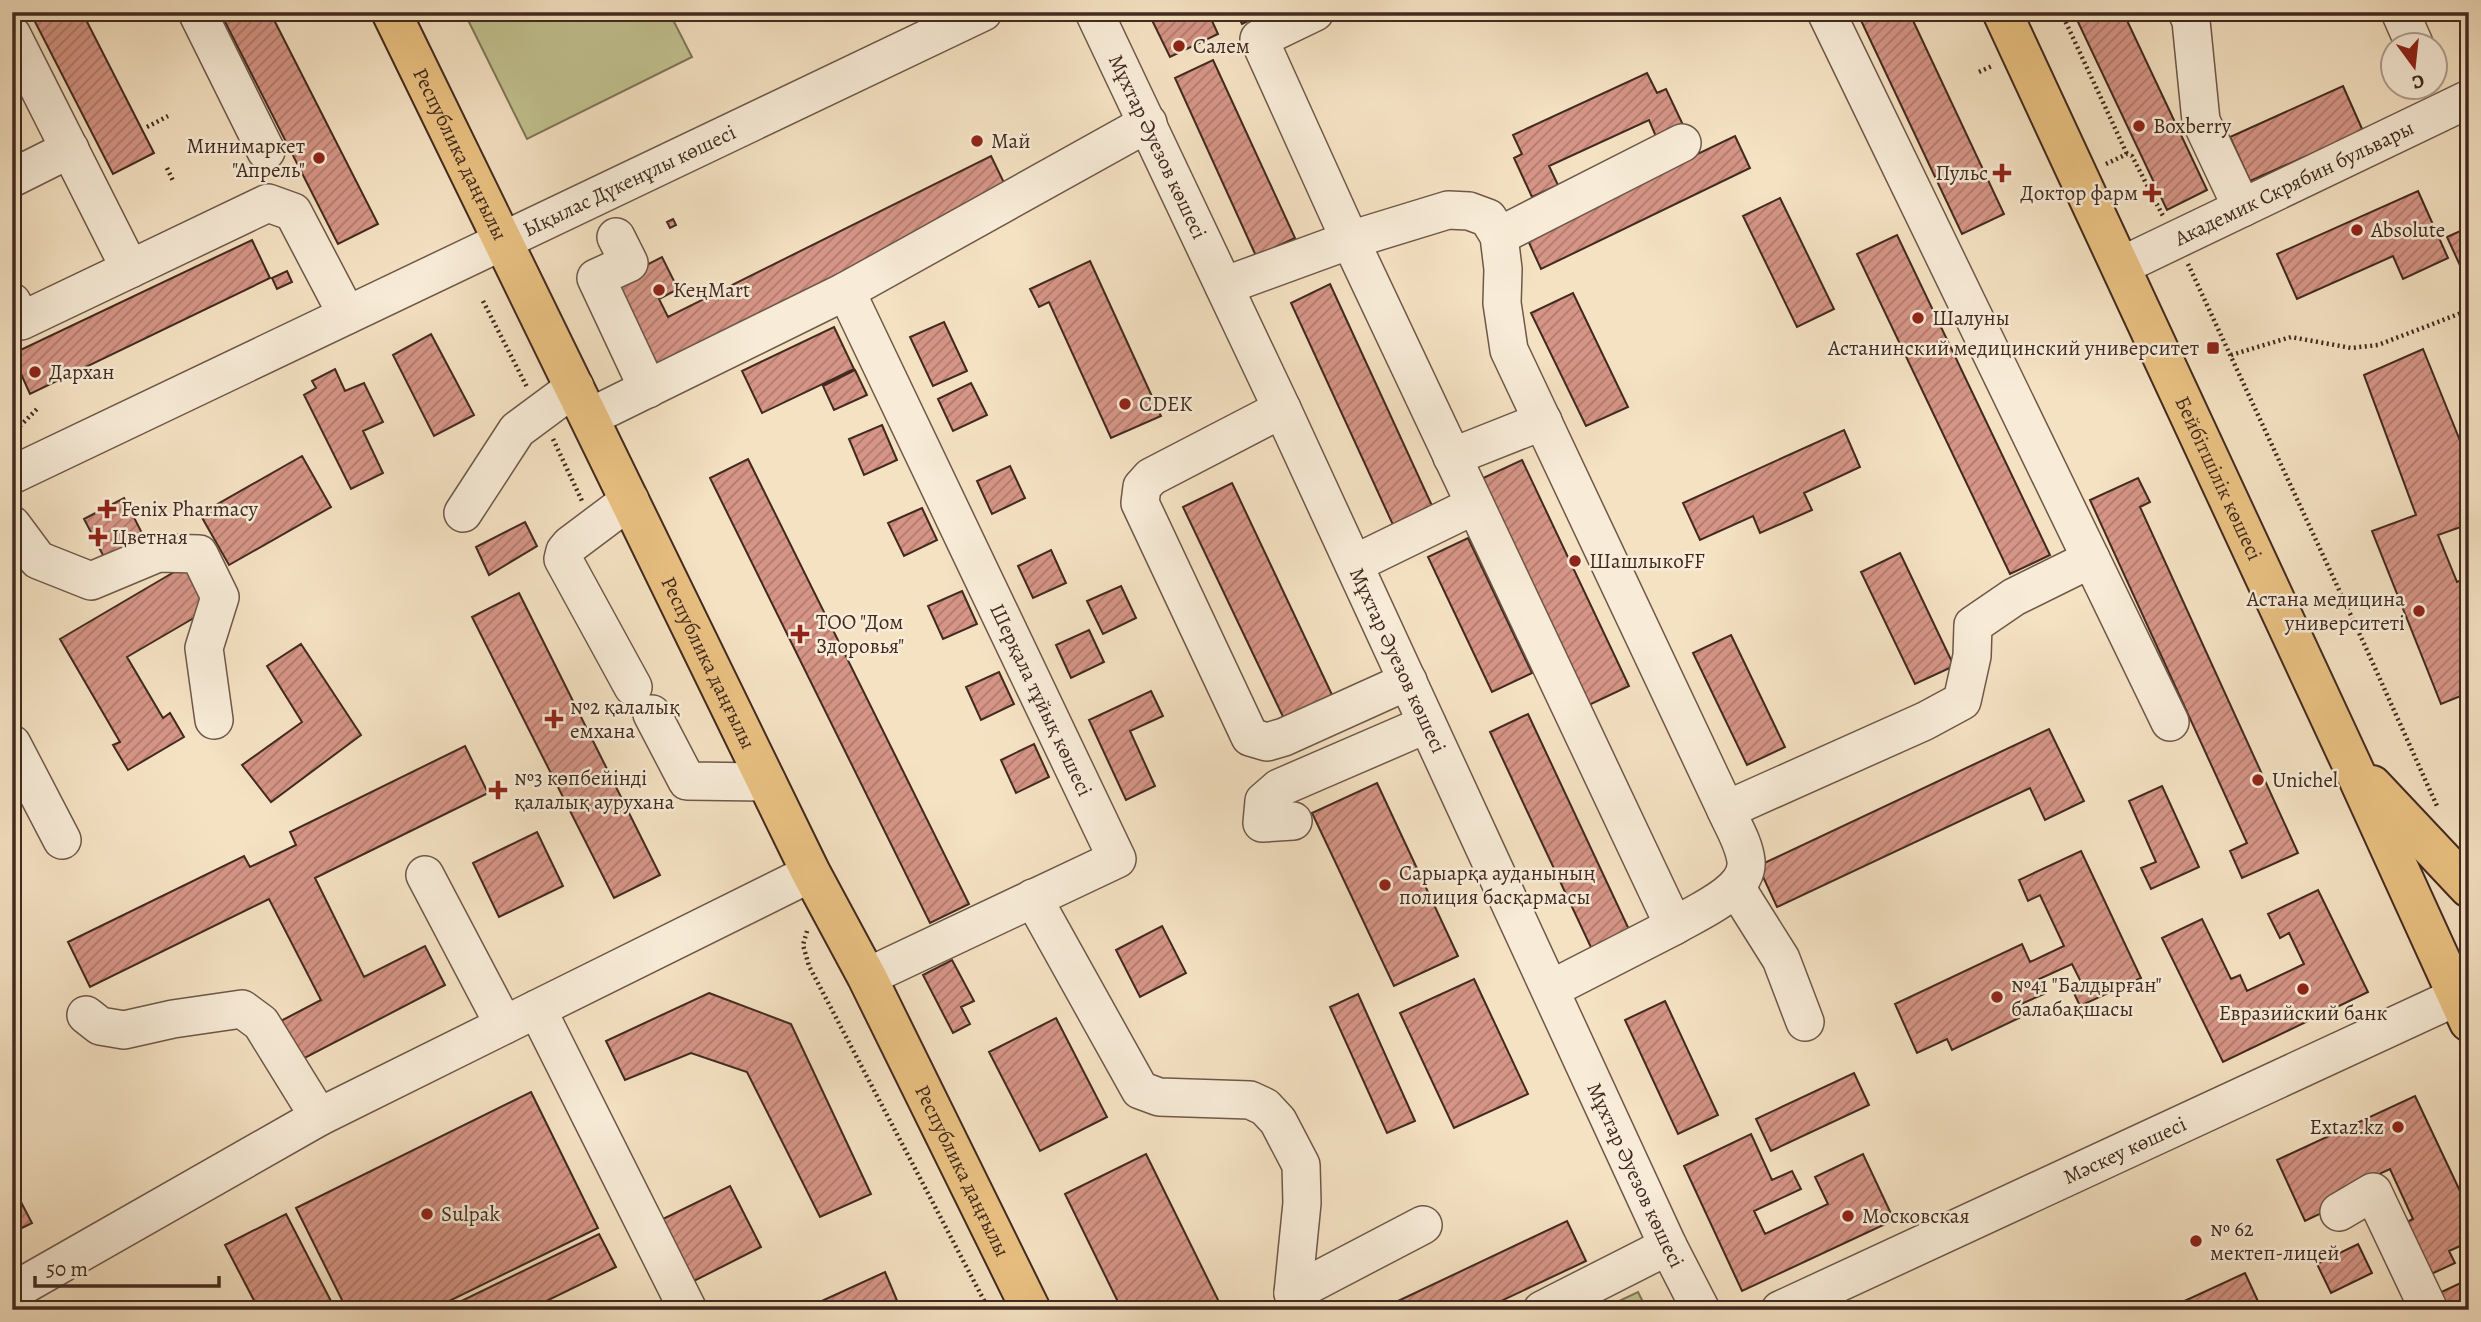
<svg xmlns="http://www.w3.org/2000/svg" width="2481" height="1322" viewBox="0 0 2481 1322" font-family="Alegreya,serif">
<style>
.grass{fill:#c1c290;stroke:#817658;stroke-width:2}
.forest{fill:url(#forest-crowns);stroke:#817658;stroke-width:2}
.building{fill:url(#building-hatch);stroke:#412a1f;stroke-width:2}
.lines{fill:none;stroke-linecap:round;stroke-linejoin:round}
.minor-casing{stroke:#6e5848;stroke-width:40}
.major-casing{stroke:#412a1f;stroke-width:42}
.path{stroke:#412a1f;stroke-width:4.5;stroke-dasharray:2 3.5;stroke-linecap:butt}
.minor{stroke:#f8ecd8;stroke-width:37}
.major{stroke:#eac182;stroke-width:38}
.poi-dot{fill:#8f2418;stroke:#f8ecd8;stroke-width:2.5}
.labels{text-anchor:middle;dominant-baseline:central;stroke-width:5;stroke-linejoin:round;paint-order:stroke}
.poi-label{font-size:21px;fill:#412a1f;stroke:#f8ecd8;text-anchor:start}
.street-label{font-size:21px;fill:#412a1f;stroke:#f8ecd8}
</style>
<defs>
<pattern id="forest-crowns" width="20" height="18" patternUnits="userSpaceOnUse" patternTransform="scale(1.75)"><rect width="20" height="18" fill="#c1c290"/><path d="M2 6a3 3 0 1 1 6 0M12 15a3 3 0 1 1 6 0" fill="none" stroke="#9e9e75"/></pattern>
<pattern id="building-hatch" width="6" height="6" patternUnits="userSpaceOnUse" patternTransform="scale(1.75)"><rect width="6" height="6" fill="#d69586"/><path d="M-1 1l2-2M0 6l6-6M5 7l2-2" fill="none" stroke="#af7a6d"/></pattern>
</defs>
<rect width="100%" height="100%" fill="#f5e2c3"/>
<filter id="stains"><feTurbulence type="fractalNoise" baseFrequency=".00286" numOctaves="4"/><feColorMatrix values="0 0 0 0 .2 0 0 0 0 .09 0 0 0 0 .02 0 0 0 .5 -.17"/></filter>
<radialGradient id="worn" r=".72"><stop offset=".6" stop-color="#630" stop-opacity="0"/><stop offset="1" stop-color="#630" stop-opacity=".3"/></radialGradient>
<path class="grass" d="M 464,12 L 669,12 L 692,57 L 527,139 Z"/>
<path class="forest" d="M 1638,1292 L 1647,1310 L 1600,1310 Z"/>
<path class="building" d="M 30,12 L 82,12 L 154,153 L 113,174 Z
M 220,12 L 270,12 L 378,224 L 338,244 Z
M 1148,12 L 1208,12 L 1218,34 L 1170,57 Z
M 1236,12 L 1267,12 L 1242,24 Z
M 1857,12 L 1909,12 L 2004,214 L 1962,234 Z
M 2098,12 L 2123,12 L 2207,190 L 2167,210 L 2078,22 Z
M 1213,60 L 1295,238 L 1256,256 L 1175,78 Z
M 1647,73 L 1657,93 L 1666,89 L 1684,127 L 1657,139 L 1649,120 L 1549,166 L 1558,185 L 1532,197 L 1514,158 L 1522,154 L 1513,135 Z
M 2343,86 L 2363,131 L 2250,181 L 2230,137 Z
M 1735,136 L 1750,168 L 1541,269 L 1526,236 Z
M 991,156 L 1009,193 L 656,369 L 613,282 L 662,257 L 678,289 L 659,299 L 668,317 Z
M 2418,191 L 2448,258 L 2403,279 L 2393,256 L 2297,299 L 2277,254 Z
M 1780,198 L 1834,309 L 1797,327 L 1743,216 Z
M 673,219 L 676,225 L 670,228 L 667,222 Z
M 2469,227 L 2469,285 L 2447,237 Z
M 1897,235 L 2050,555 L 2010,574 L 1857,254 Z
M 252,240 L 270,278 L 30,394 L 12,354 Z
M 1090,261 L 1161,416 L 1111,438 L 1049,302 L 1039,307 L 1030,289 Z
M 287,271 L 292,282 L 277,289 L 272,278 Z
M 1330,284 L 1434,510 L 1394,527 L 1291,303 Z
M 1573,293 L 1628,407 L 1586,426 L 1531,313 Z
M 944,322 L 967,371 L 933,386 L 910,337 Z
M 834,327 L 854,369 L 762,413 L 742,371 Z
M 431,334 L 474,415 L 434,436 L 393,355 Z
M 2423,349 L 2469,463 L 2469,524 L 2438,535 L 2457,582 L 2469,577 L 2469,710 L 2463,695 L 2441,704 L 2372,531 L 2416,515 L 2364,375 Z
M 335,369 L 345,391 L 364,383 L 383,422 L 363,431 L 383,473 L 351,489 L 304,395 L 316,388 L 312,381 Z
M 855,370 L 867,395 L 834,410 L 823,386 Z
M 971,383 L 987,415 L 953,431 L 938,399 Z
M 882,425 L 897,460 L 864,475 L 849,439 Z
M 1844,430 L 1860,467 L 1804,493 L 1812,510 L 1760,533 L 1753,516 L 1700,540 L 1683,503 Z
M 302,456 L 331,507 L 229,565 L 200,514 Z
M 748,459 L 969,904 L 930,923 L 710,478 Z
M 1522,460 L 1629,686 L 1589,705 L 1481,479 Z
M 1010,466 L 1025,498 L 992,514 L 977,481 Z
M 2138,478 L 2150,502 L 2140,507 L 2298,853 L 2242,878 L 2230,851 L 2247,843 L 2090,500 Z
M 1232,483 L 1335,701 L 1286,723 L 1183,507 Z
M 124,498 L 145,539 L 105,559 L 84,519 Z
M 922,508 L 937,540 L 904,556 L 888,523 Z
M 525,522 L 537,546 L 489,575 L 476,547 Z
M 1468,538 L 1532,673 L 1492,692 L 1428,557 Z
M 1051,550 L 1066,583 L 1033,598 L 1018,566 Z
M 1900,553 L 1954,666 L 1915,684 L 1861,572 Z
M 186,565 L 211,608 L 127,657 L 163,718 L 170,713 L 184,737 L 128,770 L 113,745 L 120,742 L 60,639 Z
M 1121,586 L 1136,618 L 1103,634 L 1087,601 Z
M 962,591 L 977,624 L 943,639 L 928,606 Z
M 519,593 L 660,875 L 614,898 L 472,617 Z
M 1089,630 L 1104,662 L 1071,678 L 1056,645 Z
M 1731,635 L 1785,747 L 1747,765 L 1693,653 Z
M 301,644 L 361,735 L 271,802 L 242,765 L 302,722 L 267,666 Z
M 999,672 L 1014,704 L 981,720 L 966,687 Z
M 1151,691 L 1163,716 L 1130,731 L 1155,786 L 1126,800 L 1089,720 Z
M 1528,714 L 1633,938 L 1595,956 L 1490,732 Z
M 2049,729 L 2084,801 L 2045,820 L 2030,788 L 1777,907 L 1758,866 Z
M 1034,744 L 1049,777 L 1016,793 L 1001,760 Z
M 465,746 L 488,793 L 315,878 L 364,977 L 425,946 L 445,985 L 295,1063 L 275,1024 L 321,1000 L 269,899 L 90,987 L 68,942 L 244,856 L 250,867 L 296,845 L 290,832 Z
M 1377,783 L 1458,956 L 1394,986 L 1312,813 Z
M 2162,786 L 2199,867 L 2151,889 L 2141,868 L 2156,862 L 2129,801 Z
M 537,832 L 563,886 L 499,917 L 473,863 Z
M 2081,851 L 2141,978 L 2080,1006 L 2071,987 L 2081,982 L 2072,964 L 2037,980 L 2044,994 L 2014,1007 L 2019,1018 L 1952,1050 L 1947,1039 L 1917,1053 L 1895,1004 L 2022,944 L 2030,962 L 2064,946 L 2040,895 L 2028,901 L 2019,880 Z
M 2318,890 L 2368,992 L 2223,1062 L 2162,938 L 2202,919 L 2231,979 L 2240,975 L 2247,991 L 2304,964 L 2289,933 L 2280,938 L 2268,914 Z
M 1162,926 L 1186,973 L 1140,997 L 1116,950 Z
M 952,960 L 974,1001 L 961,1007 L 970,1024 L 953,1033 L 923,975 Z
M 1474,979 L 1528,1094 L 1454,1128 L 1400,1013 Z
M 709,993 L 791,1024 L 871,1194 L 820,1217 L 747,1072 L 691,1053 L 625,1080 L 606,1041 Z
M 1358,994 L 1415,1121 L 1387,1133 L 1330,1007 Z
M 1665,1001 L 1718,1115 L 1678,1134 L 1625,1020 Z
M 1056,1018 L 1107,1117 L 1040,1151 L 989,1052 Z
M 1854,1073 L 1869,1105 L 1771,1151 L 1756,1119 Z
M 531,1092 L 598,1228 L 431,1310 L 347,1310 L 296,1208 Z
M 2415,1096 L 2469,1210 L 2469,1242 L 2449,1251 L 2455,1263 L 2427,1276 L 2403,1224 L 2413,1219 L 2390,1169 L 2348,1188 L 2353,1198 L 2305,1221 L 2277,1160 Z
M 1751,1134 L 1772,1180 L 1792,1171 L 1801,1189 L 1754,1211 L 1765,1234 L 1828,1204 L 1815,1177 L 1863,1154 L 1894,1220 L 1742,1291 L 1684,1166 Z
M 1146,1154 L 1223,1310 L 1122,1310 L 1065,1194 Z
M 12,1185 L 32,1223 L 12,1233 Z
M 730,1186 L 761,1247 L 694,1281 L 663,1219 Z
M 286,1214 L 332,1303 L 318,1310 L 259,1310 L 225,1245 Z
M 1567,1221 L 1586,1261 L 1482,1310 L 1379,1310 Z
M 599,1234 L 616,1267 L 528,1310 L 443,1310 Z
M 2358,1244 L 2372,1273 L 2331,1293 L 2317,1264 Z
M 885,1272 L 901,1310 L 802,1310 Z
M 2245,1273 L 2262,1310 L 2165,1310 Z
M 2469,1279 L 2469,1310 L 2442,1310 L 2435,1295 Z"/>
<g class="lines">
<defs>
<g id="minor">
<path d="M 197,12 L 266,151"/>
<path id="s1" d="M 1094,12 L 1282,409 L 1668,1246 L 1701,1310"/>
<path d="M 1315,12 L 1259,39 L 1350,240 L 1674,926 L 1551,989"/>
<path d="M 1826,12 L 2170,722"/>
<path d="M 2187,12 L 2191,21 L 2201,121 L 2242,208"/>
<path d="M 2400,12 L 2415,46"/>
<path d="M 12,35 L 130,269 L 268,203 L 293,212 L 347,315"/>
<path d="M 12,178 L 70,149"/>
<path d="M 1499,236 L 1682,143"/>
<path d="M 616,237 L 629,263 L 596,278 L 648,389"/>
<path id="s2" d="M 2121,266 L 2469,99"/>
<path d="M 1224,286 L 1350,240 L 1448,210 L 1469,211 L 1488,218 L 1499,236 L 1503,269 L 1502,303 L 1509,350 L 1726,810 C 1733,826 1744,843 1746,861 C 1749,892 1697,912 1674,926"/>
<path id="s3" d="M 846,291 L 1117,859 L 867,977"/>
<path d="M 12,302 L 21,321 L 130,269"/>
<path d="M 1282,409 L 1151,477 L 1142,487 L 1140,503 L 1250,737 L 1267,742 L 1284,737 L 1408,681"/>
<path d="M 590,417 L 846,291 L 1148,123"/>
<path d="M 1452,457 L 1543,421"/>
<path id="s4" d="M 12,475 L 983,12"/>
<path d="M 630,500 L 570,545 L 565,551 L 563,559 L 633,687"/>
<path d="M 463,513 L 517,430 L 575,387"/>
<path d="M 12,525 L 38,560 L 91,581 L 158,553 L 199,554 L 220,597 L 204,648 L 214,720"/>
<path d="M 1354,564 L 1475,505"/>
<path d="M 652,714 L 687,781 L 767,782"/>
<path d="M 12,744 L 62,840"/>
<path d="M 1726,810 L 1925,721 L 1962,701 L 1972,656 L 1973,625 L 2014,597 L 2091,559"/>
<path d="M 1293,821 L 1262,823 L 1264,801 L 1279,788 L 1427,724"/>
<path d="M 425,875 L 504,1025"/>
<path d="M 1737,889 L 1781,959 L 1805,1022"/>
<path d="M 1033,898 L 1140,1090 L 1159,1097 L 1250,1100 L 1265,1107 L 1278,1121 L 1301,1165 L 1302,1203 L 1293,1293 L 1300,1310"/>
<path d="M 537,1009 L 688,1310"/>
<path d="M 86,1015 L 100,1026 L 124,1030 L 173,1019 L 242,1009 L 261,1023 L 319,1117"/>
<path d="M 2339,1212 L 2373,1192 L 2429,1310"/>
<path d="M 12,1288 L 24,1285 L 319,1117 L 811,873"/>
<path d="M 1293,1293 L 1423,1225"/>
<path d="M 1542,1310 L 1668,1246"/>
<path id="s5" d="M 1780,1310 L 2469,991"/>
</g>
<g id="major">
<path id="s6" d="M 391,12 L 811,873 L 867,977 L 1031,1310"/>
<path id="s7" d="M 2002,12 L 2351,763 L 2469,1022"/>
<path d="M 2372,785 L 2469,888"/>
</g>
</defs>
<use href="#minor" class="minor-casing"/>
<use href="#major" class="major-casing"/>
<path class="path" d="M 2061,12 L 2127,154
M 1979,72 L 1994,65
M 147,127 L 168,116
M 2106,164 L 2127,154 L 2132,156 L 2163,216
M 167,168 L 174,183
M 2035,195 L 2050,190
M 2188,264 L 2366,648 L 2437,806
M 483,301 L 527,387
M 2231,355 L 2291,337 L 2351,348 L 2378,345 L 2469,310
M 12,434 L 39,407
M 553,439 L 582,501
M 807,931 L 803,945 L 809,966 L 989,1310"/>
<use href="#minor" class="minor"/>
<use href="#major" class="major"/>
</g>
<g class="poi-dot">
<circle cx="1179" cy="46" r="7"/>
<circle cx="2139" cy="126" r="7"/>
<circle cx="977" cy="141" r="7"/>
<circle cx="319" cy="158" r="7"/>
<path d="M1998.5 162.5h7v7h7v7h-7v7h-7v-7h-7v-7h7z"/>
<path d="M2148.5 182.5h7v7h7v7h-7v7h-7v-7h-7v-7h7z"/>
<circle cx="2357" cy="230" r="7"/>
<circle cx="659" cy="290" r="7"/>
<circle cx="1918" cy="318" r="7"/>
<rect x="2206" y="341" width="14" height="14" rx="3.5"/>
<circle cx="35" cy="372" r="7"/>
<circle cx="1125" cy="404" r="7"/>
<path d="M103.5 498.5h7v7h7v7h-7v7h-7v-7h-7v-7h7z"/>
<path d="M94.5 526.5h7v7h7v7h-7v7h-7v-7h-7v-7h7z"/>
<circle cx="1575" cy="561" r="7"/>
<circle cx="2419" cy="611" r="7"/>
<path d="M796.5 623.5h7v7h7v7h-7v7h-7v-7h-7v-7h7z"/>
<path d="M550.5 708.5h7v7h7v7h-7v7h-7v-7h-7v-7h7z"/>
<circle cx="2258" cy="780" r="7"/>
<path d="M494.5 779.5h7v7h7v7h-7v7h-7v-7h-7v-7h7z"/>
<circle cx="1385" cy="885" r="7"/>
<circle cx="2303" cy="989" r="7"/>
<circle cx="1997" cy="997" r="7"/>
<circle cx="2398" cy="1127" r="7"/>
<circle cx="427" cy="1214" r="7"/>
<circle cx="1848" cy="1216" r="7"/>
<circle cx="2196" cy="1241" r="7"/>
</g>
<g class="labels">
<g class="poi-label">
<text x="1193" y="46">Салем</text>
<text x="2153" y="126">Boxberry</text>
<text x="991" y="141">Май</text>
<text x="305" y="146" text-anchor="end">Минимаркет<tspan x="305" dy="24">"Апрель"</tspan></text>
<text x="1988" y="173" text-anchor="end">Пульс</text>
<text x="2138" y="193" text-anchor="end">Доктор фарм</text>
<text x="2371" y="230">Absolute</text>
<text x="673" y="290">КеңMart</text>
<text x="1932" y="318">Шалуны</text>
<text x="2199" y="348" text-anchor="end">Астанинский медицинский университет</text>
<text x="49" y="372">Дархан</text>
<text x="1139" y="404">CDEK</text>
<text x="121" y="509">Fenix Pharmacy</text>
<text x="112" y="537">Цветная</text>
<text x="1589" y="561">ШашлыкoFF</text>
<text x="2405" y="599" text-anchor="end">Астана медицина<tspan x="2405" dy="24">университеті</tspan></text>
<text x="816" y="622">ТОО "Дом<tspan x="816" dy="24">Здоровья"</tspan></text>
<text x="570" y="707">№2 қалалық<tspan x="570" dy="24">емхана</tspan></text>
<text x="514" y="778">№3 көпбейінді<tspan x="514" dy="24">қалалық аурухана</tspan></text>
<text x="2272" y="780">Unichel</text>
<text x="1399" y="873">Сарыарқа ауданының<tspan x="1399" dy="24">полиция басқармасы</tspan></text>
<text x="2011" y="985">№41 "Балдырған"<tspan x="2011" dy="24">балабақшасы</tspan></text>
<text x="2303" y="1013" text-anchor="middle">Евразийский банк</text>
<text x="2384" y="1127" text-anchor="end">Extaz.kz</text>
<text x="441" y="1214">Sulpak</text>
<text x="1862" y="1216">Московская</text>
<text x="2210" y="1229">№ 62<tspan x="2210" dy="24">мектеп-лицей</tspan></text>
</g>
<g class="street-label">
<text stroke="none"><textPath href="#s1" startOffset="149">Мұхтар Әуезов көшесі</textPath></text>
<text stroke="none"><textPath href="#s6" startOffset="158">Республика даңғылы</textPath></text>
<text stroke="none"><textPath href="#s4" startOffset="684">Ықылас Дүкенұлы көшесі</textPath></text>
<text stroke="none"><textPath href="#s2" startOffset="192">Академик Скрябин бульвары</textPath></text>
<text stroke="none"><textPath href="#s7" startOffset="514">Бейбітшілік көшесі</textPath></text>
<text stroke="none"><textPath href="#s1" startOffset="716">Мұхтар Әуезов көшесі</textPath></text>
<text stroke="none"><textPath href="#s6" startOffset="724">Республика даңғылы</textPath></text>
<text stroke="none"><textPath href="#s3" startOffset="453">Шерқала тұйық көшесі</textPath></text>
<text stroke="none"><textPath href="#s5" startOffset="380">Мәскеу көшесі</textPath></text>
<text stroke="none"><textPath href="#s6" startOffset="1292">Республика даңғылы</textPath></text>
<text stroke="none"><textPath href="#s1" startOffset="1283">Мұхтар Әуезов көшесі</textPath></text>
</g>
</g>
<rect width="2481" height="1322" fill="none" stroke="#f5e2c3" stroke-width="42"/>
<rect x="14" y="14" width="2453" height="1294" fill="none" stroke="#412a1f" stroke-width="3.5"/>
<rect x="21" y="21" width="2439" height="1280" fill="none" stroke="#412a1f" stroke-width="2"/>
<g transform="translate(2414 66) rotate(165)"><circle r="33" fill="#f8ecd8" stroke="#af9e8e" stroke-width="2"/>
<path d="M0-5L12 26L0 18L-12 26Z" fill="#8f2418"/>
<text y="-10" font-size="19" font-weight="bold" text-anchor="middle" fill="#412a1f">С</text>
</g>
<path d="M35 1276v10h184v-10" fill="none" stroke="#412a1f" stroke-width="3.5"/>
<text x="46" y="1276" font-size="21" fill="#412a1f" stroke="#f8ecd8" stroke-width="5" paint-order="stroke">50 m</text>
<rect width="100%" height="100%" filter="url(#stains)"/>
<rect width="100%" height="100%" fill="url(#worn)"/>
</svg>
